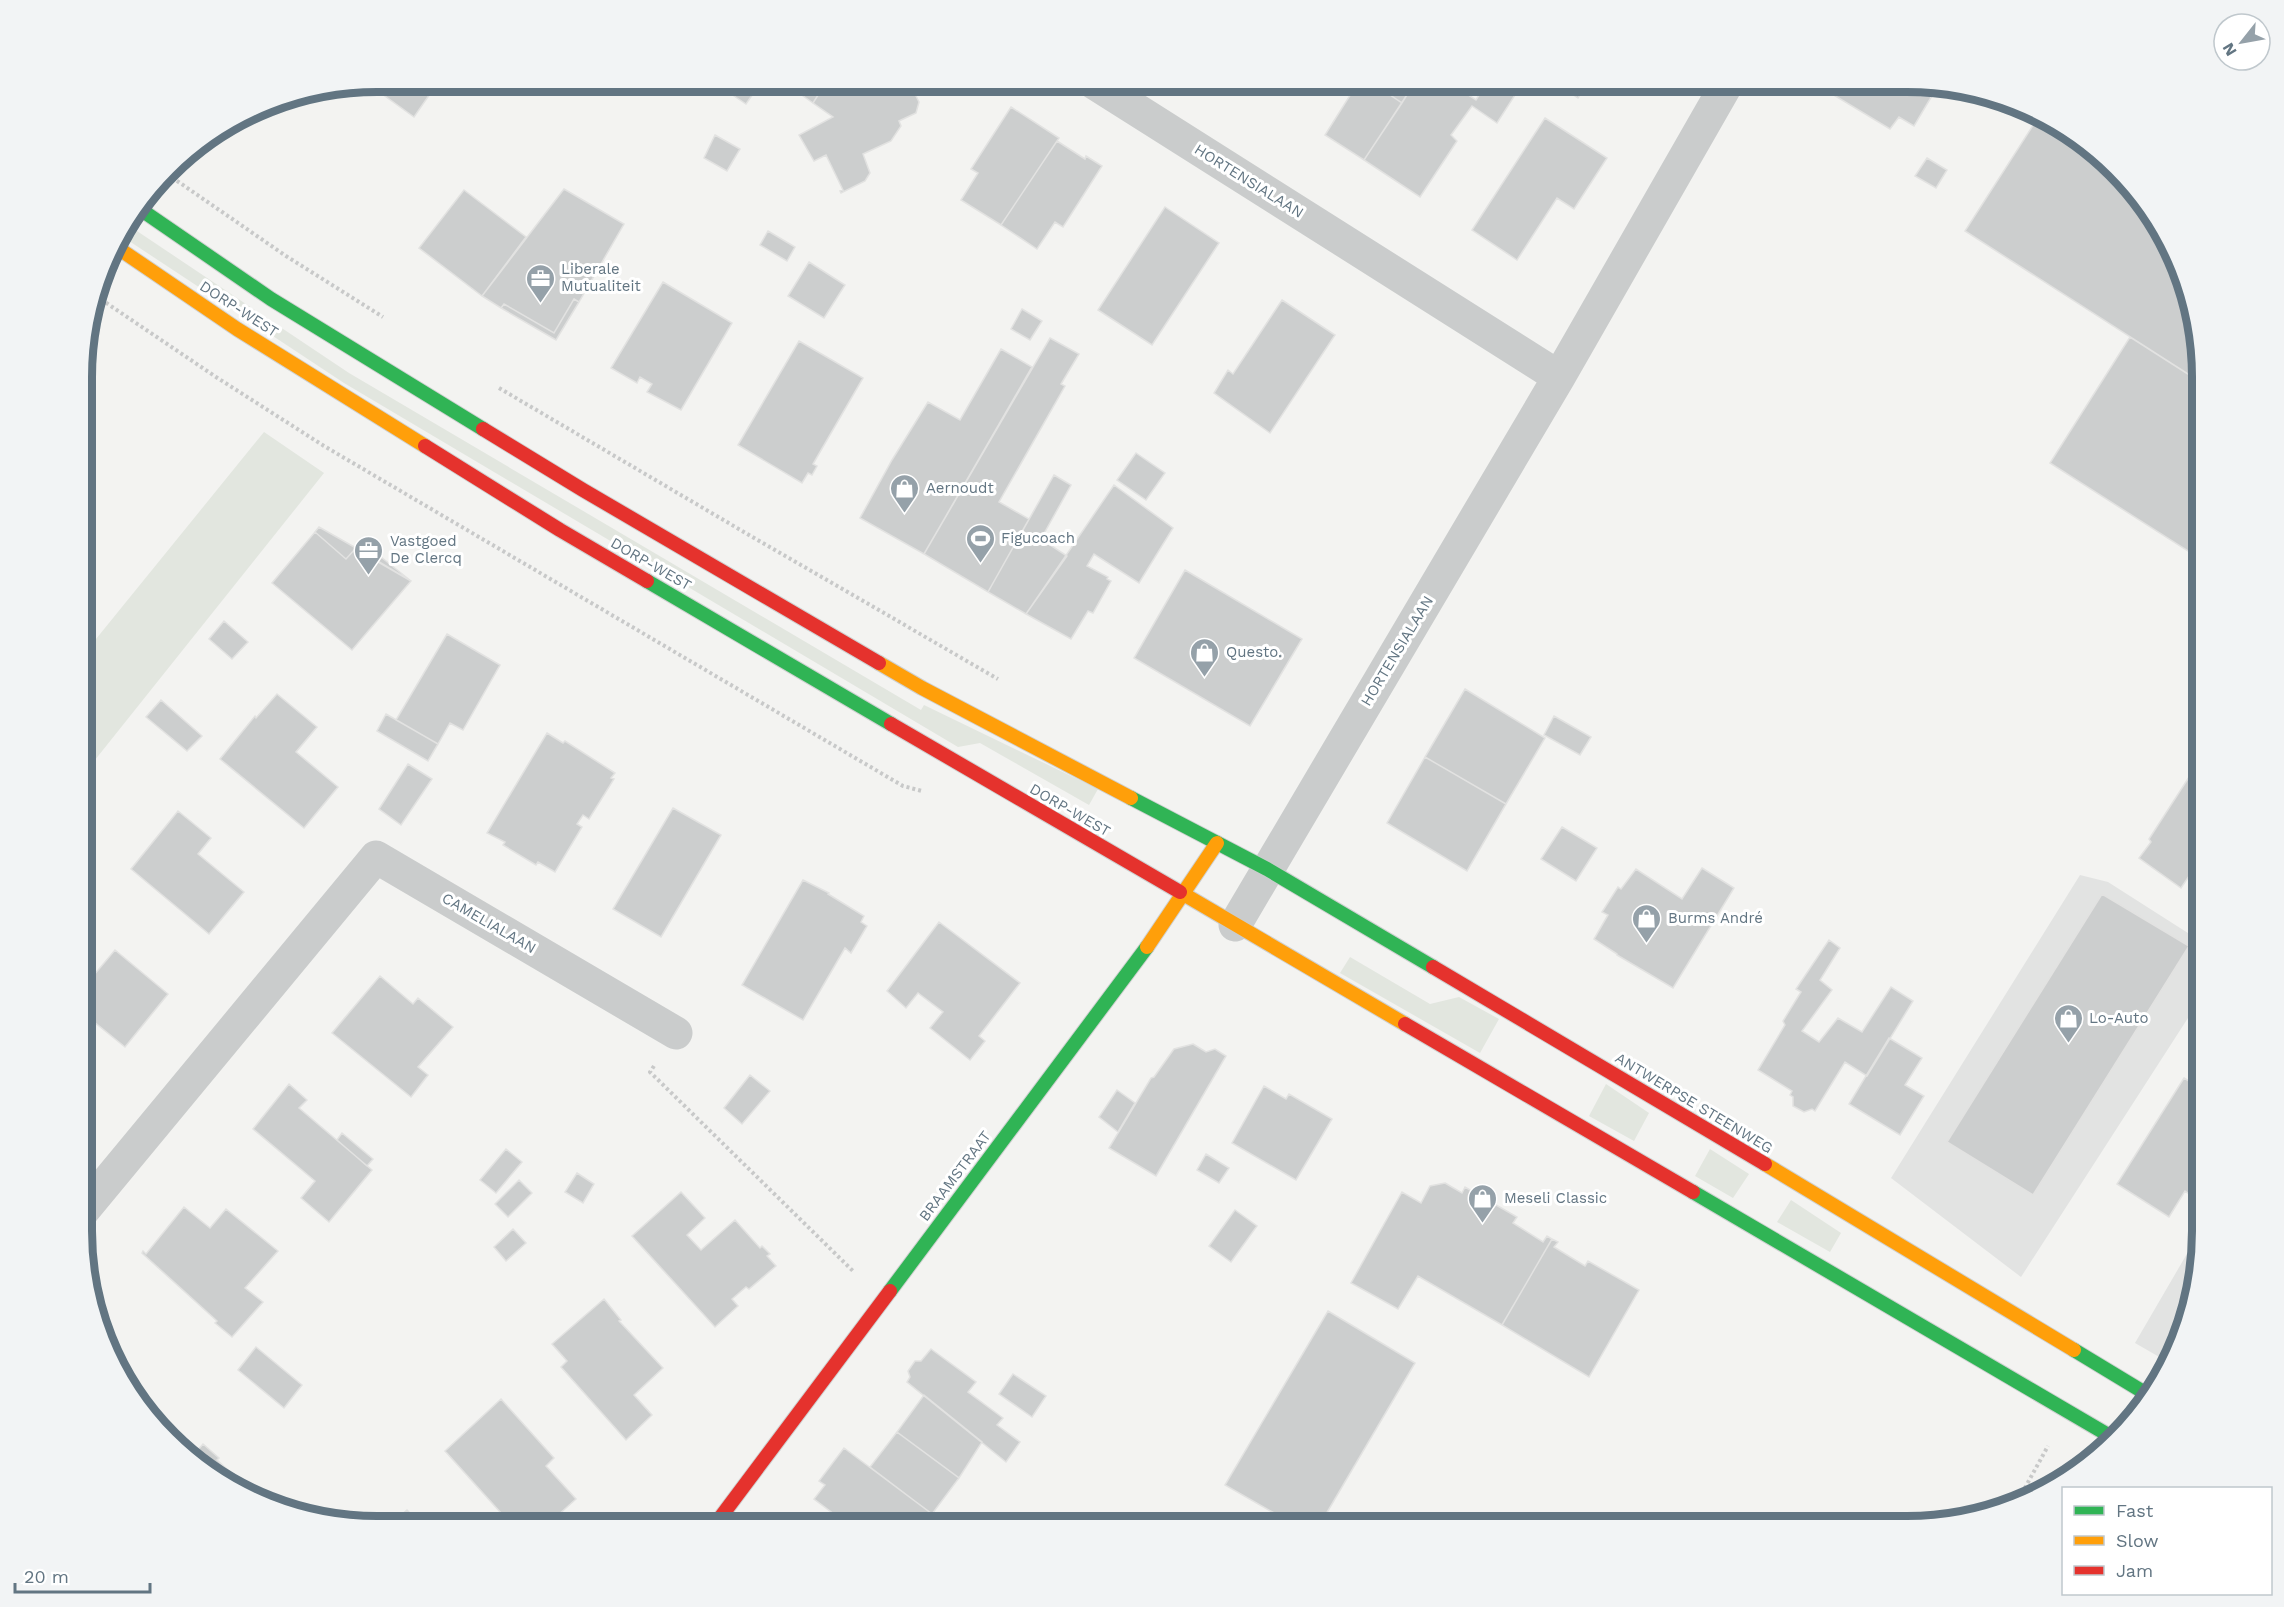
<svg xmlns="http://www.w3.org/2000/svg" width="2284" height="1607" viewBox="0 0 2284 1607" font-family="'Work Sans',sans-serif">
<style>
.built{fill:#e2e3e2}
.green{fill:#e2e6df}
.building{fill:#cccece;stroke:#e2e2e1;stroke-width:1.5}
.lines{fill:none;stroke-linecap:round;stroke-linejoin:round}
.fast-casing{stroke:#cfd1d1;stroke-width:16}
.slow-casing{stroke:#cfd1d1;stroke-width:16}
.jam-casing{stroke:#cfd1d1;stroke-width:16}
.path{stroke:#c8c9c9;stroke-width:4;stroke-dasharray:3 3;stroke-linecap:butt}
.street{stroke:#cacccc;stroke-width:33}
.fast{stroke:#30b455;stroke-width:14}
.slow{stroke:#ff9f0a;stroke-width:14}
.jam{stroke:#e5322d;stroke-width:14}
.labels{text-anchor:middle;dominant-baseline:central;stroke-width:6;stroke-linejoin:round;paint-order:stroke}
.street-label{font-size:15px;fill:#627582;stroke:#fff}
.poi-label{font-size:15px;fill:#627582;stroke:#fff;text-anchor:start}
.rim{fill:none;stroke:#627582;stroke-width:8}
</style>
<rect width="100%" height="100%" fill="#f3f3f1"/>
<path class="built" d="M 2080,875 L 2108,882 L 2202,942 L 2202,1007 L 2197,1004 L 2021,1277 L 1891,1178 Z
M 2202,1228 L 2202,1250 L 2187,1326 L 2168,1362 L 2135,1343 Z"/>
<path class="green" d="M 128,225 L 349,373 L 921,710 L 924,705 L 1098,789 L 1089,805 L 980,743 L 958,747 L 344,383 L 120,235 Z
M 264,432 L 324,473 L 83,775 L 83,655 Z
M 1350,957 L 1430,1004 L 1459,997 L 1499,1019 L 1480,1053 L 1340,973 Z
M 1606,1084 L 1649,1113 L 1634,1141 L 1589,1116 Z
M 1710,1149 L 1749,1174 L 1733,1198 L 1695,1176 Z
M 1791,1200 L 1841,1233 L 1830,1252 L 1777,1222 Z"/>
<path class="building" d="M 376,81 L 439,81 L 414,117 L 367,83 Z
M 712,81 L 762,81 L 746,104 Z
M 796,81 L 827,81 L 813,103 L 792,88 Z
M 827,81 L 897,81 L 915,94 L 919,102 L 916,113 L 899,121 L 901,126 L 891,141 L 863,154 L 870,173 L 865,181 L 841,193 L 840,191 L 843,190 L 826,155 L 814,161 L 799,135 L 833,117 L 813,103 Z
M 1243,81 L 1263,81 L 1256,91 Z
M 1359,81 L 1369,81 L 1402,103 L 1364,160 L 1325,135 Z
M 1381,81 L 1414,81 L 1415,82 L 1402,103 L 1378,87 Z
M 1416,81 L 1447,81 L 1476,100 L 1488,81 L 1527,81 L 1522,84 L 1497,123 L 1472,106 L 1451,135 L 1457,141 L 1420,197 L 1364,160 Z
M 1552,81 L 1588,81 L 1578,98 Z
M 1832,82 L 1927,82 L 1939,84 L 1914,126 L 1899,117 L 1890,129 L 1827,91 Z
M 1011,107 L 1059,138 L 1001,225 L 961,200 L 978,173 L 971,169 Z
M 2039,116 L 2087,142 L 2164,229 L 2193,300 L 2202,357 L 2202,383 L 1965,231 Z
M 1545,118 L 1607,158 L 1574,209 L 1557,198 L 1517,260 L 1472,230 Z
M 715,135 L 740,149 L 727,171 L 704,158 Z
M 1057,141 L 1085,159 L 1086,156 L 1102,166 L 1063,227 L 1055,222 L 1037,249 L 1001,225 Z
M 1927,158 L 1947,170 L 1936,188 L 1915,176 Z
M 564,189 L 624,224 L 579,302 L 574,299 L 554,333 L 504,304 L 501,308 L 482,296 Z
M 464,190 L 526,237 L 482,296 L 419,248 Z
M 1165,207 L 1219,243 L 1152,345 L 1098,310 Z
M 768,231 L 795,247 L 787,261 L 760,245 Z
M 809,262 L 845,285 L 824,318 L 788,296 Z
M 663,282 L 732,323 L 681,410 L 647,392 L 652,384 L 640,377 L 637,383 L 611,368 Z
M 574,299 L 579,302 L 556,340 L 501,308 L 504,304 L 554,333 Z
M 1282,300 L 1335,335 L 1270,433 L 1214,393 L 1228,370 L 1233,374 Z
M 1022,309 L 1042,321 L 1030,340 L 1011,329 Z
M 2130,337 L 2202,383 L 2202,560 L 2050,463 Z
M 1050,338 L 1079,354 L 1061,384 L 1065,386 L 999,502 L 1029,519 L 988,592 L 924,554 Z
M 799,341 L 863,378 L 813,464 L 817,466 L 812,475 L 808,473 L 802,483 L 738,445 Z
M 1001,349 L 1032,367 L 924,554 L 860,518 L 892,460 L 928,402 L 960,420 Z
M 1136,453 L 1165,473 L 1146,500 L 1117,480 Z
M 1054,475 L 1071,485 L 1041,539 L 1067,556 L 1026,614 L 988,592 Z
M 1114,485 L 1173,528 L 1139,583 L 1094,554 L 1087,566 L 1108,577 L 1107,579 L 1111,581 L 1093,613 L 1088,611 L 1071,639 L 1026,614 Z
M 319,527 L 356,548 L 346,559 L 315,532 Z
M 315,532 L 346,559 L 356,548 L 411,581 L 352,650 L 272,583 Z
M 371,549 L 411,581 L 366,555 Z
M 1185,570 L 1302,639 L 1250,726 L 1134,658 Z
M 224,621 L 248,642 L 232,659 L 209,639 Z
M 447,634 L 500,665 L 463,730 L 450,723 L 438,744 L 396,720 Z
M 1465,689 L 1545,738 L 1506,804 L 1425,757 Z
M 277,694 L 317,727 L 296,752 L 338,787 L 304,828 L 220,759 L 255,716 L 256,718 Z
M 161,700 L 202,736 L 187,751 L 146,717 Z
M 386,714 L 438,744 L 428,761 L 377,731 Z
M 1554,716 L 1591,737 L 1580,755 L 1544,735 Z
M 547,733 L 563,743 L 565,741 L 615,773 L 611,778 L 614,779 L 589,819 L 583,815 L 577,824 L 582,827 L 555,872 L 538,862 L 536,865 L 503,845 L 505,842 L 487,833 Z
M 1425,757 L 1506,804 L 1467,871 L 1387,823 Z
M 2202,757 L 2202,857 L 2181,888 L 2139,858 L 2151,842 L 2149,839 Z
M 408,764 L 432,779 L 401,825 L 379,809 Z
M 673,808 L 721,835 L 661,937 L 613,909 Z
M 178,811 L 211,838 L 198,854 L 244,892 L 209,934 L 131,869 Z
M 1562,827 L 1597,848 L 1576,881 L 1541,859 Z
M 1702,868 L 1734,888 L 1673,988 L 1617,955 L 1617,954 L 1594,939 L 1608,915 L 1602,912 L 1618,887 L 1621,889 L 1636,869 L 1682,899 Z
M 803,880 L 829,893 L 828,894 L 864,916 L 861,922 L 867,926 L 851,953 L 845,948 L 803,1020 L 742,985 Z
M 2102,894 L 2189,946 L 2033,1195 L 1947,1142 Z
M 939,922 L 1020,983 L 979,1036 L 985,1041 L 970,1060 L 930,1028 L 943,1012 L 918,993 L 906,1008 L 887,991 Z
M 1829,940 L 1840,948 L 1820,980 L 1832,990 L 1802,1031 L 1819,1042 L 1838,1018 L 1862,1032 L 1891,987 L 1913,1001 L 1867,1076 L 1845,1062 L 1815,1111 L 1812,1109 L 1804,1112 L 1793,1106 L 1793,1097 L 1790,1095 L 1792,1091 L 1758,1070 L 1785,1025 L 1783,1021 L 1801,992 L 1796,989 Z
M 115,950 L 168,994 L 125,1047 L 83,1013 L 83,988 Z
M 380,976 L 413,1004 L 418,998 L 453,1027 L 418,1067 L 428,1075 L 411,1097 L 332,1033 Z
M 1889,1038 L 1922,1058 L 1905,1085 L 1924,1096 L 1900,1135 L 1849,1104 Z
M 1193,1044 L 1206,1052 L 1215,1049 L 1226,1056 L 1156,1176 L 1109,1148 L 1151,1078 L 1154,1077 L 1174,1049 Z
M 750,1075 L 770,1091 L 742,1124 L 724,1108 Z
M 2184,1078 L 2202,1089 L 2202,1149 L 2199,1155 L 2202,1157 L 2202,1183 L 2193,1197 L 2185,1191 L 2169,1217 L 2117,1184 Z
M 289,1084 L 307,1100 L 299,1108 L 372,1170 L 329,1222 L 301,1198 L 315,1181 L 253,1129 Z
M 1264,1086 L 1286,1099 L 1289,1094 L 1332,1119 L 1296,1180 L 1232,1143 Z
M 1117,1090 L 1135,1103 L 1118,1132 L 1099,1117 Z
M 342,1133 L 373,1159 L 367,1166 L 337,1140 Z
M 506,1149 L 522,1162 L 496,1193 L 480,1180 Z
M 1206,1154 L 1229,1168 L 1219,1183 L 1197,1170 Z
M 577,1173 L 594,1184 L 583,1203 L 565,1192 Z
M 519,1180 L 532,1193 L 508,1217 L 495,1204 Z
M 1445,1183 L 1462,1193 L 1465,1187 L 1517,1217 L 1513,1223 L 1543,1242 L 1547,1236 L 1552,1239 L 1502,1325 L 1418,1276 L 1398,1309 L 1351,1283 L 1402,1192 L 1421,1203 L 1430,1186 Z
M 681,1192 L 705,1218 L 687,1235 L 701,1250 L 735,1220 L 760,1248 L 762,1246 L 770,1254 L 767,1256 L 776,1266 L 749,1289 L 746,1287 L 732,1299 L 738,1306 L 715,1327 L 632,1236 Z
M 184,1207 L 210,1228 L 226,1209 L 278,1251 L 245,1288 L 263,1302 L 232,1337 L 215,1323 L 217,1321 L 142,1253 L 143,1251 L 146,1254 Z
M 1235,1210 L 1257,1226 L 1231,1262 L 1209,1246 Z
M 513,1229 L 526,1243 L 506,1261 L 494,1247 Z
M 1552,1239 L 1558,1242 L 1554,1247 L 1585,1266 L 1588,1261 L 1639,1290 L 1589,1377 L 1502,1325 Z
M 604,1299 L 621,1320 L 619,1321 L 663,1368 L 634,1395 L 652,1415 L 626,1440 L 561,1367 L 567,1361 L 552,1344 Z
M 1328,1311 L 1415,1363 L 1319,1526 L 1297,1526 L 1225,1485 Z
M 108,1343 L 124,1356 L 116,1365 Z
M 256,1347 L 302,1385 L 284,1408 L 238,1370 Z
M 931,1349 L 976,1382 L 968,1392 L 1003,1418 L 997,1425 L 1020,1442 L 1006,1462 L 907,1382 L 910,1377 L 908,1371 L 915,1361 L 921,1361 Z
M 119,1374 L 142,1393 L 138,1396 L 164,1417 L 160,1423 L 120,1378 Z
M 1013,1374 L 1046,1396 L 1032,1417 L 999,1394 Z
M 924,1395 L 982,1442 L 959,1478 L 897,1432 Z
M 501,1399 L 554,1458 L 546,1466 L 576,1499 L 547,1525 L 543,1525 L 534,1516 L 523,1525 L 512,1525 L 445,1451 Z
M 897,1432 L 959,1478 L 932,1514 L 870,1467 Z
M 203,1444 L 219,1458 L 217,1460 L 229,1471 L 221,1478 L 197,1465 L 191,1458 Z
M 844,1448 L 932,1514 L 923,1526 L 907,1526 L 892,1514 L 884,1526 L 850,1526 L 814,1499 L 825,1485 L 819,1481 Z
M 407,1510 L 421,1525 L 390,1525 Z"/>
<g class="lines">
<defs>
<path id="fast" d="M 140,209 L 271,299 L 483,429
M 647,581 L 891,724
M 1131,798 L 1267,869 L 1433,967
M 1693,1192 L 2115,1439
M 890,1291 L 1147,947
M 2074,1350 L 2150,1396"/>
<path id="slow" d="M 112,244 L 237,329 L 425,446
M 879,663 L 922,688 L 1131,798
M 1180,892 L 1405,1024
M 1147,947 L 1217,843
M 1765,1164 L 2074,1350"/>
<path id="jam" d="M 483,429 L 583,490 L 879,663
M 425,446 L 560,530 L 647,581
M 891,724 L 1180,892
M 1433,967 L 1765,1164
M 1405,1024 L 1693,1192
M 714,1526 L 890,1291"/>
</defs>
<use href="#fast" class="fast-casing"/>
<use href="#slow" class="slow-casing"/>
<use href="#jam" class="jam-casing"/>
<path class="path" d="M 167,174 L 286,256 L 383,317
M 96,296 L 216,377 L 324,446 L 903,786 L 922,791
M 499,388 L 749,535 L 998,679
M 654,1066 L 650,1072 L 854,1272
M 2016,1504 L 2048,1446"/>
<path class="street" d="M 1091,81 L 1559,377
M 1235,925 L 1559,377 L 1728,82
M 83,1211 L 376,857 L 676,1033"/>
<use href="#fast" class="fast"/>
<use href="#slow" class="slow"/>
<use href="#jam" class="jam"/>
</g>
<defs>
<symbol id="office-pin" viewBox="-11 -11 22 30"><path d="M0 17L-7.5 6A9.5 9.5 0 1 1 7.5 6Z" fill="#95a1a9" stroke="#fff"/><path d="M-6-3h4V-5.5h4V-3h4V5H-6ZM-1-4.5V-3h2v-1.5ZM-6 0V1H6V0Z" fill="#fff"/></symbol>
<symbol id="shop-pin" viewBox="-11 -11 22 30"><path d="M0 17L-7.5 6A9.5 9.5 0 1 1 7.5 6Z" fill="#95a1a9" stroke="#fff"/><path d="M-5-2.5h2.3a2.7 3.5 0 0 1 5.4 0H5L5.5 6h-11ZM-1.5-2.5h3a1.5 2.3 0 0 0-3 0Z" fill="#fff"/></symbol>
<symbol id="stadium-pin" viewBox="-11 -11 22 30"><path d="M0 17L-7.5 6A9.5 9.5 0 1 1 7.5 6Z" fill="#95a1a9" stroke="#fff"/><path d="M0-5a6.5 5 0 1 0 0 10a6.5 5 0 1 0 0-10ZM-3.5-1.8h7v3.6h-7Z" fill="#fff"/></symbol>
</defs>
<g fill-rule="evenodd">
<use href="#office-pin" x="524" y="262" width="33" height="45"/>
<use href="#shop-pin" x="888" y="472" width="33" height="45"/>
<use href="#stadium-pin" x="964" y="522" width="33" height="45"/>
<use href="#office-pin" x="352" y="534" width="33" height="45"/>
<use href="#shop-pin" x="1188" y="636" width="33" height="45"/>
<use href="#shop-pin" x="1630" y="902" width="33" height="45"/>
<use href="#shop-pin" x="2052" y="1002" width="33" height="45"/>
<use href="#shop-pin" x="1466" y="1182" width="33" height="45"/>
</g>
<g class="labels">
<g class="street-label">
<text transform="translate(1249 181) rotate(32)">HORTENSIALAAN</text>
<text transform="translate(239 309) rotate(33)">DORP-WEST</text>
<text transform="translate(651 564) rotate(30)">DORP-WEST</text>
<text transform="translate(1397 651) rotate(-59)">HORTENSIALAAN</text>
<text transform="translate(1070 810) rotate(30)">DORP-WEST</text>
<text transform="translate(489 923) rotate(30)">CAMELIALAAN</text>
<text transform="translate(1694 1103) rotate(31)">ANTWERPSE STEENWEG</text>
<text transform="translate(955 1176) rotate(-53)">BRAAMSTRAAT</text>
</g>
<g class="poi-label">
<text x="561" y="269">Liberale<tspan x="561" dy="17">Mutualiteit</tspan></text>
<text x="926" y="488">Aernoudt</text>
<text x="1001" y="538">Figucoach</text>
<text x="390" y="541">Vastgoed<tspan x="390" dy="17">De Clercq</tspan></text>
<text x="1226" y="652">Questo.</text>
<text x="1668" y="918">Burms André</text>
<text x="2089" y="1018">Lo-Auto</text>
<text x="1504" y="1198">Meseli Classic</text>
</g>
</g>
<path d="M0 0H2284V1607H0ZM377 92H1907A285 285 0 0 1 2192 377V1231A285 285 0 0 1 1907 1516H377A285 285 0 0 1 92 1231V377A285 285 0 0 1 377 92Z" fill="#f2f4f5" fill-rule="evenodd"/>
<path class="rim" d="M377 92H1907A285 285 0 0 1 2192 377V1231A285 285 0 0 1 1907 1516H377A285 285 0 0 1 92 1231V377A285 285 0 0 1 377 92Z"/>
<rect x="2062" y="1487" width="210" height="108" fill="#ffffff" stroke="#c0c8cd" stroke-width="1.5"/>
<rect x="2074" y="1506" width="30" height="9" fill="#30b455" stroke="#c0c8cd" stroke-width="1.5"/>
<text x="2116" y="1517" font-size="18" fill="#627582">Fast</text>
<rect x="2074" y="1536" width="30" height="9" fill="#ff9f0a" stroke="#c0c8cd" stroke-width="1.5"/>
<text x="2116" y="1547" font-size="18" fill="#627582">Slow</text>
<rect x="2074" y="1566" width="30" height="9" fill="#e5322d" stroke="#c0c8cd" stroke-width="1.5"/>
<text x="2116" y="1577" font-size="18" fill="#627582">Jam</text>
<g transform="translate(2242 42) rotate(239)"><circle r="28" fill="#ffffff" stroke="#c0c8cd" stroke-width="1.5"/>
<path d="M0-4.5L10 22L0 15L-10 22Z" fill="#95a1a9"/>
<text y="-9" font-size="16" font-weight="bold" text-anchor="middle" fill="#627582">N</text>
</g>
<path d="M15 1583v9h135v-9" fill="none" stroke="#627582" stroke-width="3"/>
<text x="24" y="1583" font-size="18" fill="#627582" stroke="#ffffff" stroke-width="4.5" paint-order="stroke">20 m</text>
</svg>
